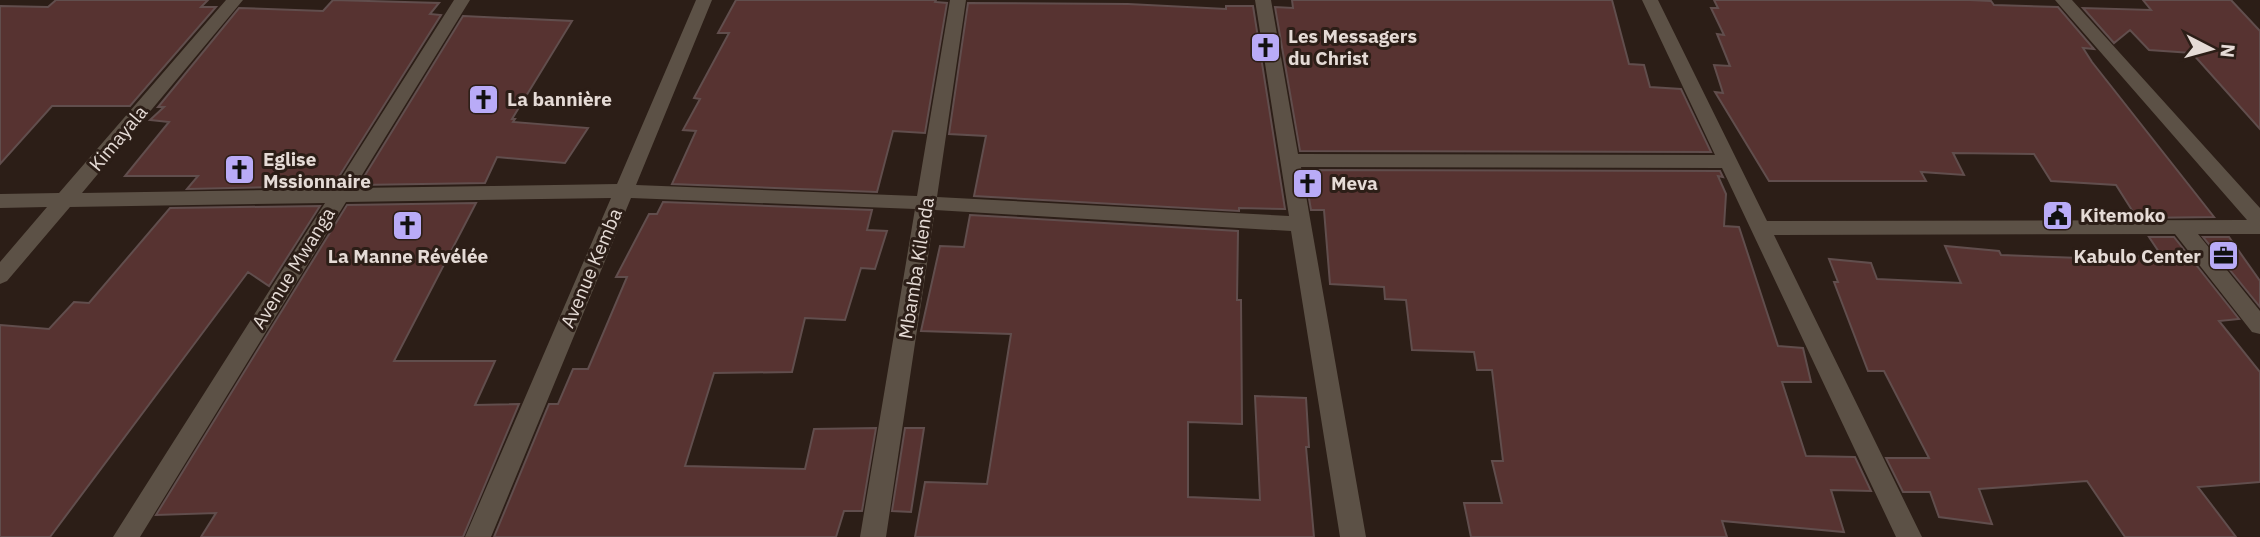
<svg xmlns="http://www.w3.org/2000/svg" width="2260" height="537" viewBox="0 0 2260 537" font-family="'IBM Plex Sans',sans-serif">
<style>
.building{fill:#573331;stroke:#614e4d;stroke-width:2}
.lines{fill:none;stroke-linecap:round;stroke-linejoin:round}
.street{fill:#5c5146;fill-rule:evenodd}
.labels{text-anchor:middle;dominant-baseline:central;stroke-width:6;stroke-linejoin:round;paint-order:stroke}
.poi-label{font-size:19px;font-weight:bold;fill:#e5dbd6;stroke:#2c1e17;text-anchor:start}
.street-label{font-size:19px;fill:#e5dbd6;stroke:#2c1e17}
</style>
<rect width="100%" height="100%" fill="#2c1e17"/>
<path class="building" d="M 56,0 L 208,0 L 201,7 L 216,7 L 130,106 L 52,106 L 0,164 L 0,6 L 48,7 Z
M 333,0 L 439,3 L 430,14 L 441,15 L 333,186 L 187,189 L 198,176 L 125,176 L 169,122 L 150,120 L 164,107 L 158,107 L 239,8 L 323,11 Z
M 736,0 L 936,0 L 935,2 L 947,3 L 925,133 L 893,131 L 877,192 L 672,184 L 696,131 L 683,130 L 700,99 L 694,98 L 729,33 L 718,33 Z
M 1292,0 L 1612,0 L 1629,64 L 1644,65 L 1650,87 L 1681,89 L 1711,152 L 1300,151 L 1275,7 L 1293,8 Z
M 1714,0 L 1970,0 L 1991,1 L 1994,5 L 2058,7 L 2094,49 L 2083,48 L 2092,62 L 2214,217 L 2137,218 L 2116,185 L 2051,181 L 2034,154 L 1953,153 L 1964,175 L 1921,172 L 1926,181 L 1769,181 L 1715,92 L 1723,93 L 1714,65 L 1730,66 L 1717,34 L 1724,35 L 1711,8 L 1718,8 Z
M 2143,0 L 2231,0 L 2260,31 L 2260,129 L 2192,53 L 2149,50 L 2130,30 L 2114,43 L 2083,8 L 2151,10 Z
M 968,3 L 1128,4 L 1226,9 L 1226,6 L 1253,6 L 1285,209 L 1239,208 L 1239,211 L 974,196 L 986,136 L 949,134 Z
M 463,16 L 572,21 L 512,119 L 515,119 L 513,122 L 588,128 L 565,163 L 497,157 L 485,183 L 359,185 Z
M 1304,170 L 1720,171 L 1723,177 L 1718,176 L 1726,194 L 1724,226 L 1739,227 L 1778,346 L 1803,348 L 1811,382 L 1782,382 L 1806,456 L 1855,457 L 1871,491 L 1831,490 L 1844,532 L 1722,521 L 1727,537 L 1471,537 L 1464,503 L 1502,503 L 1492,461 L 1503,461 L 1492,370 L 1477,370 L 1474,352 L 1412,350 L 1406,300 L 1385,299 L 1384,287 L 1330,284 L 1324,210 L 1311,210 Z
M 663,202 L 872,210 L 867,230 L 887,231 L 875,269 L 861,268 L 845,320 L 805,318 L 792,372 L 714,373 L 685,466 L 805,469 L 814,429 L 876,428 L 862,511 L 844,511 L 836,537 L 494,537 L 549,404 L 558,404 L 573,369 L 588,369 L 627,277 L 616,277 L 649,214 L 657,214 Z
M 476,203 L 394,361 L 495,361 L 475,405 L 519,404 L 463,537 L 201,537 L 216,513 L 156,515 L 347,205 Z
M 320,206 L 269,286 L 248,272 L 50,537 L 0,537 L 0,325 L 49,329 L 74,302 L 89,303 L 170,208 Z
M 970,215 L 1238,231 L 1237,300 L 1241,300 L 1242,424 L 1188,422 L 1188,497 L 1260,500 L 1255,396 L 1306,398 L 1309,447 L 1306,447 L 1314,537 L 915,537 L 925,482 L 987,484 L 1011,334 L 921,331 L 940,246 L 964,247 Z
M 2149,237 L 2174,237 L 2239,319 L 2219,321 L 2260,372 L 2260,482 L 2198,487 L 2236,537 L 2125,537 L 2087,481 L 1979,489 L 1992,524 L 1939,517 L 1930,492 L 1903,492 L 1886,458 L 1929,458 L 1884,371 L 1868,371 L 1834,282 L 1838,282 L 1829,259 L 1871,263 L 1877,279 L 1961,283 L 1945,246 L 1999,251 L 2001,255 L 2136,260 L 2134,256 L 2163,258 Z
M 2203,237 L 2229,237 L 2260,281 L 2260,307 Z
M 905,428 L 924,428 L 911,512 L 892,511 Z"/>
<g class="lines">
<path class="street" d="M 226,0 L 243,0 L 82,193 L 334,189 L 454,0 L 470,0 L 354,188 L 617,184 L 696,0 L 712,0 L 636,185 L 917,196 L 950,0 L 966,0 L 937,197 L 1289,216 L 1255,0 L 1271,0 L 1298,154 L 1715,155 L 1642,0 L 1658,0 L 1767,221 L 2247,220 L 2055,0 L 2072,0 L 2260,208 L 2260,234 L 2198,234 L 2260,311 L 2260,334 L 2252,332 L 2175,234 L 1774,235 L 1922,537 L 1896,537 L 1722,168 L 1301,167 L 1366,537 L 1340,537 L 1291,231 L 935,210 L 886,537 L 860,537 L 915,209 L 631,198 L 491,537 L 465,537 L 611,198 L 346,202 L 140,537 L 113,537 L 325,203 L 70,207 L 7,281 L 0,284 L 0,262 L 47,207 L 0,208 L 0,194 L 59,193 Z"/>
</g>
<defs>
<symbol id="church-square" viewBox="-11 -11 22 22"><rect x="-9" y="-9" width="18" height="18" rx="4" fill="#b9abf7" stroke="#2c1e17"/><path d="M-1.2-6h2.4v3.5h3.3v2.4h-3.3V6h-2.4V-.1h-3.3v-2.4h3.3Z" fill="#111"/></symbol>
<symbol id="civic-square" viewBox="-11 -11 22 22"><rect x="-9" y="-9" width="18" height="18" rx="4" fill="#b9abf7" stroke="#2c1e17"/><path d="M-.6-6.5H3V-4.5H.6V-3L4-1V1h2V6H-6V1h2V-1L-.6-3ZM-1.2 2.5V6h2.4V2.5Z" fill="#111"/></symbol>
<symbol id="office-square" viewBox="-11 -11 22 22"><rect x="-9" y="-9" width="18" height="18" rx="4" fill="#b9abf7" stroke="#2c1e17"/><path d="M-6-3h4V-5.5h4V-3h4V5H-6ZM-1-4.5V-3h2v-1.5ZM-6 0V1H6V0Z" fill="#111"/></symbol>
</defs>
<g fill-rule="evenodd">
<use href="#church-square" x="1248" y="30" width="35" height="35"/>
<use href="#church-square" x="466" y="82" width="35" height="35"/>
<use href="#church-square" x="222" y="152" width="35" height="35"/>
<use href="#church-square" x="1290" y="166" width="35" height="35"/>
<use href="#civic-square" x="2040" y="198" width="35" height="35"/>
<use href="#church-square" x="390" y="208" width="35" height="35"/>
<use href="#office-square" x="2206" y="238" width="35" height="35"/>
</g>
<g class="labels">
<g class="poi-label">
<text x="1288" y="36">Les Messagers<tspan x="1288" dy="22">du Christ</tspan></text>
<text x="507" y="99">La bannière</text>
<text x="263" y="159">Eglise<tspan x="263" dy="22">Mssionnaire</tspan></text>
<text x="1331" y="183">Meva</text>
<text x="2080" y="215">Kitemoko</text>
<text x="408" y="256" text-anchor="middle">La Manne Révélée</text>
<text x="2201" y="256" text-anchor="end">Kabulo Center</text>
</g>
<g class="street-label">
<text transform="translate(118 138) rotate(-50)">Kimayala</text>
<text transform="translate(293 268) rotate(-58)">Avenue Mwanga</text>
<text transform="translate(591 268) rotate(-67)">Avenue Kemba</text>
<text transform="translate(916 268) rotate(-81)">Mbamba Kilenda</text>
</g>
</g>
<g transform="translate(2211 49) rotate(96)" stroke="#2c1e17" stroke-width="5" paint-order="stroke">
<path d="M0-5L12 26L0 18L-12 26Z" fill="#e5dbd6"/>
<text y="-10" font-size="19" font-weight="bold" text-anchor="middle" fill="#e5dbd6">N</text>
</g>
</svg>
